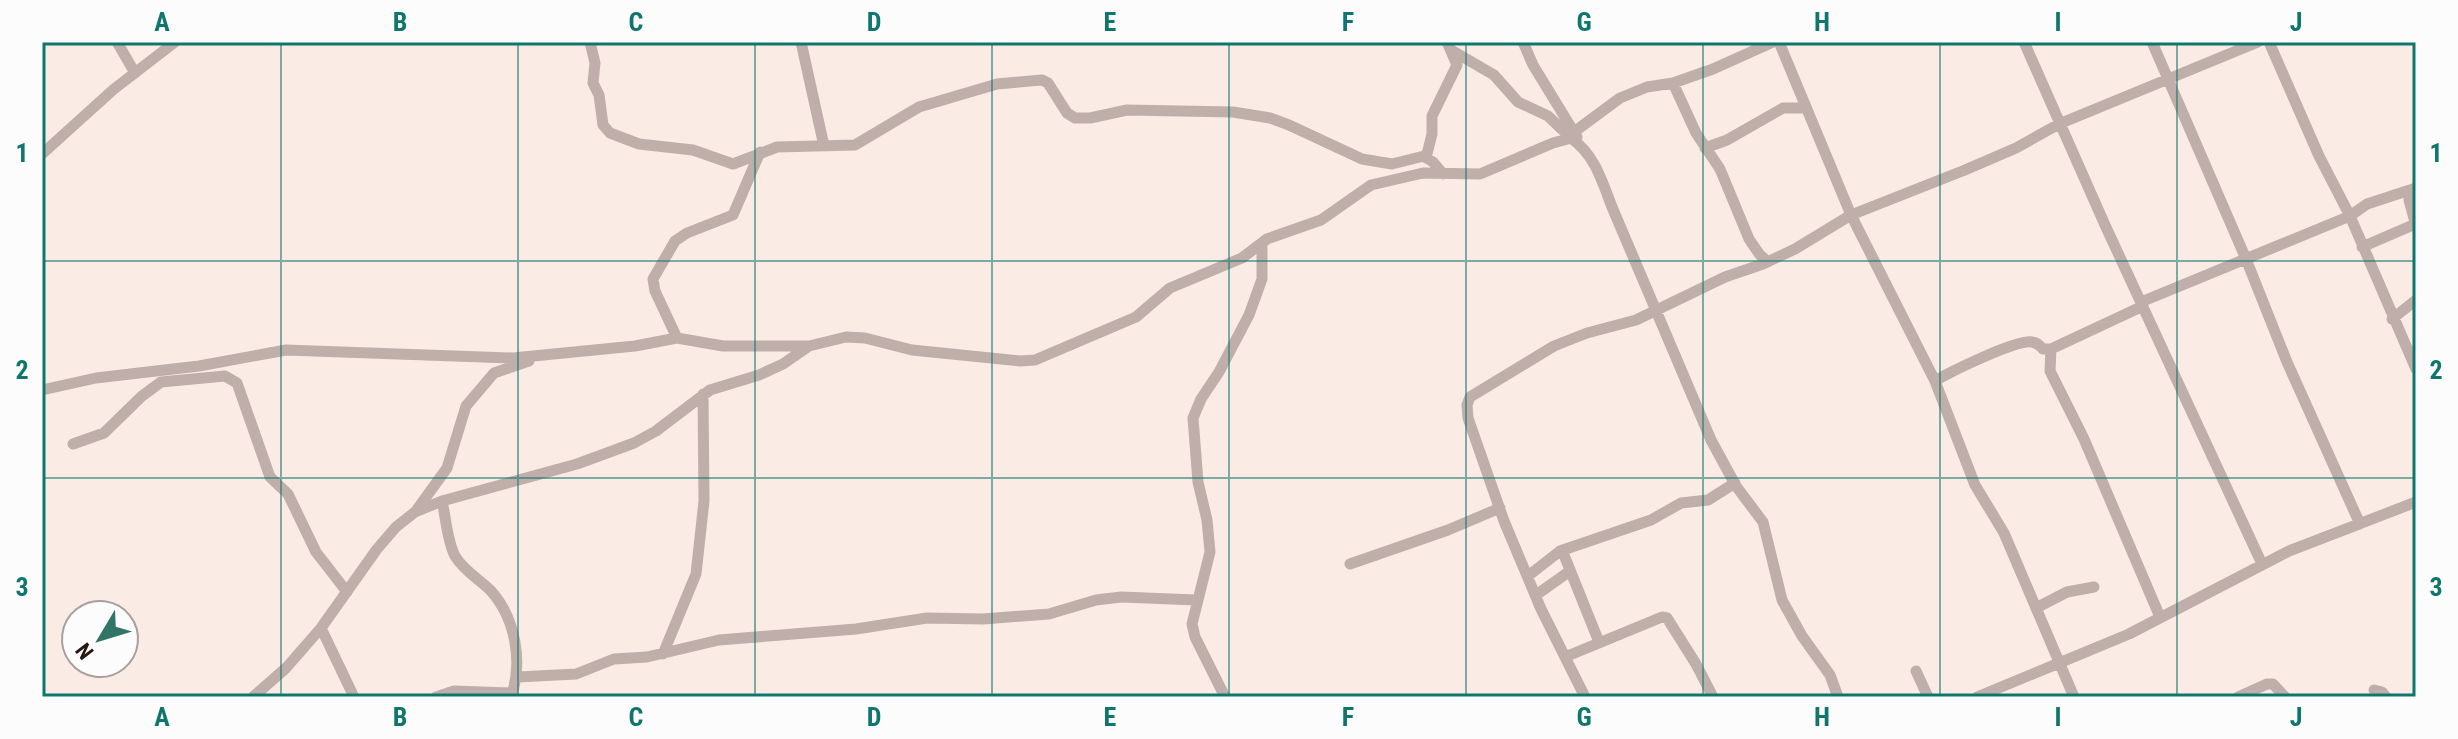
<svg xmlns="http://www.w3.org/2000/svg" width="2458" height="739" viewBox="0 0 2458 739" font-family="'Roboto Condensed',sans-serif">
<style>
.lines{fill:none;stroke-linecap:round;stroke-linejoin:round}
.minor{stroke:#c0aeab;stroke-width:11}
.grid{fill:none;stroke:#0f766e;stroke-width:2;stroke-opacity:0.55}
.neatline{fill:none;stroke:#0f766e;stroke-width:3}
.grid-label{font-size:26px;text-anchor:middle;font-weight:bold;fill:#0f766e}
</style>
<rect width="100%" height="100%" fill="#faece4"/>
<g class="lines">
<path class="minor" d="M 117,42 L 135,73
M 590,42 L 595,63 L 593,83 L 599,95 L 603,125 L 610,133 L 639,144 L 693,150 L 733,164 L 777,147 L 855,145 L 919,107 L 997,84 L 1042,80 L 1048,83 L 1067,113 L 1075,118 L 1090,118 L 1127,110 L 1233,112 L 1270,118 L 1289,125 L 1362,159 L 1392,164 L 1424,156 L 1433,162 L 1443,174
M 801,42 L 824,146
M 1523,42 L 1533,65 L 1577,137
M 1779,42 L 1851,215 L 1935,381 L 1975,485 L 2004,533 L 2074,697
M 2024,42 L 2105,225 L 2262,564
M 2152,42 L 2246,259 L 2287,362 L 2360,524
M 2269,42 L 2319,156 L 2350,216 L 2416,369
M 1451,50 L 1494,75 L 1518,102 L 1548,116 L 1571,138
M 1673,83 L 1696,133 L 1720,169 L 1749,239 L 1760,255 L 1768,262
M 1574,132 L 1620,98 L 1647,87 L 1673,83 L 1713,69 L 1773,42
M 1705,148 L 1727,140 L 1783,108 L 1806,108
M 42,154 L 114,89 L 175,42
M 1426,158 L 1432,134 L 1432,116 L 1457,65 L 1447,42
M 2362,247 L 2413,225 L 2415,222 L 2409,200 L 2410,190
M 2141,302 L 2350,216 L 2367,204 L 2416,188
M 2392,319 L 2416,300
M 677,338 L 655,291 L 653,279 L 675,241 L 687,233 L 733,215 L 760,152
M 2051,349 L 2050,371 L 2084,439 L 2160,617
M 1935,381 C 1950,372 2017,339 2032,342 C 2038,343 2039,345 2043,349 L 2051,349 L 2143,306
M 42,390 L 96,378 L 199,366 L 286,350 L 513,358 L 635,346 L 677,338 L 723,346 L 809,346 L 846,337 L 865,338 L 912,350 L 1020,361 L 1035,360 L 1136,317 L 1170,288 L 1242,258 L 1267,239 L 1321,220 L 1371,185 L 1423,173 L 1480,174 L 1553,143 L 1571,138 C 1595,155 1602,181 1612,207 L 1711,440 L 1736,486 L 1763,522 L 1782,600 L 1802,636 L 1830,675 L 1838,697
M 73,444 L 104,433 L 142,396 L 161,382 L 225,376 L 237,383 L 270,477 L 288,494 L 316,552 L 347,592
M 442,501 C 446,518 447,541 455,556 C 463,570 480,580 491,591 C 516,619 523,663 511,697
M 416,511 L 447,468 L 466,406 L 494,373 L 529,361
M 1562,550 L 1599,642
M 1350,564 L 1448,530 L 1500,508
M 1528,576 L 1560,551 L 1651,520 L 1681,503 L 1708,500 L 1735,483
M 1536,595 L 1570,571
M 2036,608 L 2067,592 L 2094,587
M 321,628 L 354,697
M 663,654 L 696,574 L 704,501 L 703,394
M 1565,657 L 1662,617 L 1667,618 L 1696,664 L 1713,697
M 1916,671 L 1928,697
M 518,677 L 576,674 L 614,659 L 647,657 L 719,640 L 856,629 L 927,618 L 983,619 L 1049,614 L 1096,600 L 1121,597 L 1196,600
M 2374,690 L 2382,692 L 2386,697
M 253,697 L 286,668 L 321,628 L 377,549 L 396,527 L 415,512 L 442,501 L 577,464 L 634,443 L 656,431 L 710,390 L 759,375 L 783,364 L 809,346
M 436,697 L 454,691 L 512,693
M 1225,697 L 1195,637 L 1192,624 L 1210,552 L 1207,520 L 1198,482 L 1193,418 L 1201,399 L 1219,372 L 1249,315 L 1262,279 L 1262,243
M 1585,697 L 1541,609 L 1504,521 L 1468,418 L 1467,405 L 1470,397 L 1554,346 L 1587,333 L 1636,320 L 1725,277 L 1763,264 L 1795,249 L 1851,215 L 1965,170 L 2016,148 L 2059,124 L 2258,42
M 1977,697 L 2129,634 L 2289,551 L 2416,502
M 2238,697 L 2267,684 L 2273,684 L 2285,697"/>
</g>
<path class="grid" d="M 281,42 L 281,697M 518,42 L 518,697M 755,42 L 755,697M 992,42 L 992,697M 1229,42 L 1229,697M 1466,42 L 1466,697M 1703,42 L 1703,697M 1940,42 L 1940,697M 2177,42 L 2177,697M 42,261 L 2416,261M 42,478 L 2416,478"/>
<rect width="2458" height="739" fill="none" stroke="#fcfcfc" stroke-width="88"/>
<g transform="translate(100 639) rotate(232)"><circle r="38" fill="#fcfcfc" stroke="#a6a19e" stroke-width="2"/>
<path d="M0-6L14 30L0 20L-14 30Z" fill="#317568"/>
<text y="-12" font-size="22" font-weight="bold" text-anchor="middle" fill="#241811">N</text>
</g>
<rect x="44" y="44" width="2370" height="651" class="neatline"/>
<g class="grid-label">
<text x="162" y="31">A</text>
<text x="400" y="31">B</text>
<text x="636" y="31">C</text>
<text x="874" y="31">D</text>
<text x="1110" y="31">E</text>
<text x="1348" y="31">F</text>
<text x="1584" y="31">G</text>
<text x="1822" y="31">H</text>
<text x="2058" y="31">I</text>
<text x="2296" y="31">J</text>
<text x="22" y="162">1</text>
<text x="2436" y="162">1</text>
<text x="22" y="379">2</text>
<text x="2436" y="379">2</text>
<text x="22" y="596">3</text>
<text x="2436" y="596">3</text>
<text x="162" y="726">A</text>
<text x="400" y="726">B</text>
<text x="636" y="726">C</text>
<text x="874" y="726">D</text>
<text x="1110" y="726">E</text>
<text x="1348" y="726">F</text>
<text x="1584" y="726">G</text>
<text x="1822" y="726">H</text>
<text x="2058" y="726">I</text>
<text x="2296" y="726">J</text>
</g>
</svg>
